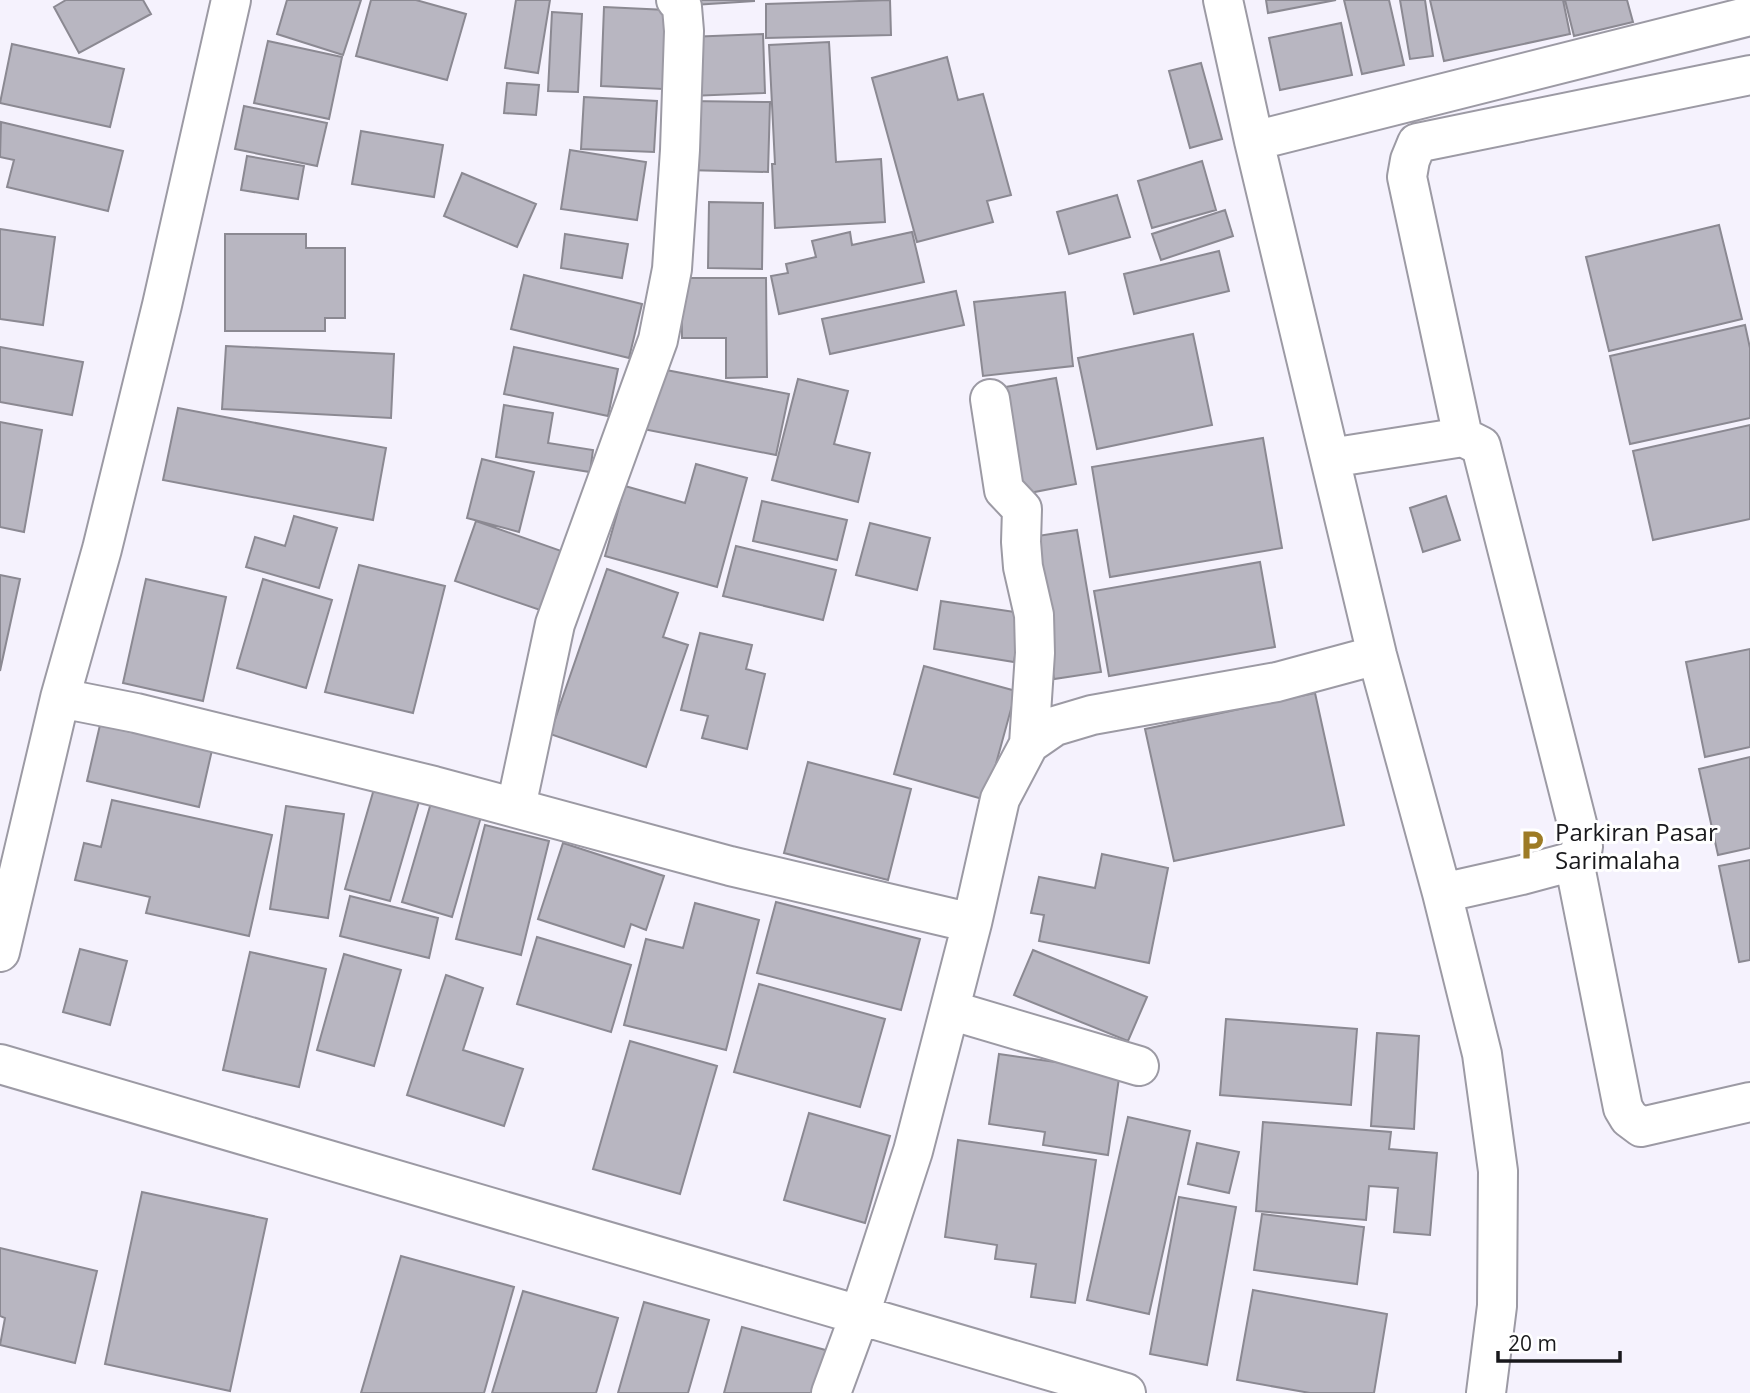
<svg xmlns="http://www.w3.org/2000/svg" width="1750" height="1393" viewBox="0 0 1750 1393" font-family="'Open Sans',sans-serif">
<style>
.building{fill:#b8b6c1;stroke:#8b8992;stroke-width:2}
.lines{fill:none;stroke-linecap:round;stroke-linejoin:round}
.minor-casing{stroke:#9c9aa4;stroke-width:42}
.minor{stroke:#fff;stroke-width:38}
.labels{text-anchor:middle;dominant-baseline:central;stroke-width:6;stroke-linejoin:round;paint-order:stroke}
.poi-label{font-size:24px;fill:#19191c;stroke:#fff;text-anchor:start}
</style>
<rect width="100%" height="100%" fill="#f5f2fd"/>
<path class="building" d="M 66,0 L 143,0 L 151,14 L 79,53 L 54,7 Z
M 287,0 L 361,0 L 343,55 L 277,34 Z
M 371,0 L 416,0 L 466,14 L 447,80 L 356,56 Z
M 516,0 L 550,0 L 538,73 L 505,68 Z
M 693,0 L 754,0 L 754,1 L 694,5 Z
M 890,0 L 891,35 L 766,38 L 766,4 Z
M 1266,0 L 1336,0 L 1268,13 Z
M 1344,0 L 1389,0 L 1404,65 L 1362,74 Z
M 1400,0 L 1425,0 L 1433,56 L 1410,59 Z
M 1430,0 L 1563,0 L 1570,34 L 1444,61 Z
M 1565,0 L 1627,0 L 1633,22 L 1574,36 Z
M 604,7 L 667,10 L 663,89 L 601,86 Z
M 552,12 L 582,14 L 578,92 L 548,91 Z
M 1341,23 L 1352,75 L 1280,90 L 1269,38 Z
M 763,34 L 765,93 L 690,96 L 688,37 Z
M 268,41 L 342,57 L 329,119 L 254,103 Z
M 829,42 L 836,162 L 881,159 L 885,222 L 775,228 L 772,164 L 775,164 L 769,45 Z
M 12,44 L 124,69 L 110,127 L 0,103 Z
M 947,57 L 958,100 L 983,94 L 1011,195 L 987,201 L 993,222 L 917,242 L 872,78 Z
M 1201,63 L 1222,139 L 1190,148 L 1169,71 Z
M 507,83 L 539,85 L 536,115 L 504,113 Z
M 584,97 L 657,101 L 654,152 L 581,149 Z
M 688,101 L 770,102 L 768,172 L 686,170 Z
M 244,106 L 327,123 L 317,166 L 235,149 Z
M 1,122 L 123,151 L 108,211 L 7,187 L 14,160 L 0,157 Z
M 361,131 L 443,145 L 434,197 L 352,184 Z
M 570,150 L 646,162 L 637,220 L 561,209 Z
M 247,156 L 304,166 L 298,199 L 241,190 Z
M 1202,161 L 1216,210 L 1152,228 L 1138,181 Z
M 462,173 L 536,204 L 517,247 L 444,216 Z
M 1117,195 L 1130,237 L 1069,254 L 1057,212 Z
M 709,202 L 763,203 L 762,269 L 708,268 Z
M 1225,210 L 1233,236 L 1161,260 L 1152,234 Z
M 1719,225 L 1742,319 L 1609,351 L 1586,257 Z
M 0,229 L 55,237 L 43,325 L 0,319 Z
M 850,232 L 852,245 L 912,232 L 924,282 L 779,314 L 771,276 L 788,273 L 786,264 L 816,257 L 812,241 Z
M 225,234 L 306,234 L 306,248 L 345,248 L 345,318 L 325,318 L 325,331 L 225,331 Z
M 565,234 L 628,244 L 622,278 L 561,268 Z
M 1219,251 L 1229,291 L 1134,314 L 1124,274 Z
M 524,275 L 642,304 L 629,358 L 511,329 Z
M 681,278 L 766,278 L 767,377 L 726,378 L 726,338 L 682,338 Z
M 956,291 L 964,325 L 830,354 L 822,319 Z
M 1065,292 L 1073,366 L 983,376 L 974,302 Z
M 1745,325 L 1750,348 L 1750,418 L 1630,444 L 1610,356 Z
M 1193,334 L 1212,425 L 1097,449 L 1078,358 Z
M 226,346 L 394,354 L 391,418 L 222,409 Z
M 0,347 L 83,362 L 72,415 L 0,402 Z
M 514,347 L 618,369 L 608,416 L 504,394 Z
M 656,368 L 789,394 L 776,455 L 643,429 Z
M 1056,378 L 1076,484 L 1014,496 L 994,389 Z
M 798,379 L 848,391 L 834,444 L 870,453 L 858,502 L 772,480 Z
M 504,405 L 553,413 L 548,443 L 593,450 L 590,472 L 496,457 Z
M 178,408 L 386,448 L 373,520 L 163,480 Z
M 0,422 L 42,430 L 24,532 L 0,527 Z
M 1750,425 L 1750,519 L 1653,540 L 1633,451 Z
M 1263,438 L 1282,548 L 1110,577 L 1092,467 Z
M 482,459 L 534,472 L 519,532 L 467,518 Z
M 696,464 L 747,478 L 717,587 L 605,556 L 625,486 L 685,503 Z
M 1446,496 L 1460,540 L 1423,552 L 1410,508 Z
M 762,501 L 847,520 L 837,560 L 753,541 Z
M 294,516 L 337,528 L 319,588 L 246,567 L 255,537 L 285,546 Z
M 476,521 L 567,553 L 546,612 L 455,581 Z
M 870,523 L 930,538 L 917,590 L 856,575 Z
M 1077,530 L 1101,672 L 1054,679 L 1031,537 Z
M 736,546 L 836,570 L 823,620 L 723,596 Z
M 1260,562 L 1275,647 L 1109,676 L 1094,591 Z
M 359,565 L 445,586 L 413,713 L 325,692 Z
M 607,569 L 678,593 L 663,637 L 688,645 L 646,767 L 550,734 Z
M 0,575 L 20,579 L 0,671 Z
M 146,579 L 226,597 L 203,701 L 123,683 Z
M 263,579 L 332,600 L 306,688 L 237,668 Z
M 941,601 L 1022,613 L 1014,662 L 934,649 Z
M 700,633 L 752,645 L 746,669 L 765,674 L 747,749 L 702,738 L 708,716 L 681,710 Z
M 1750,649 L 1750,747 L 1705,757 L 1686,662 Z
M 924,666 L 1016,691 L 986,800 L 894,774 Z
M 1315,693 L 1344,825 L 1174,861 L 1145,729 Z
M 100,725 L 212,750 L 199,807 L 87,781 Z
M 1750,757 L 1750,848 L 1718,855 L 1699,769 Z
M 808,762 L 911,789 L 888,880 L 784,853 Z
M 376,782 L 421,795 L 390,901 L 345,889 Z
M 433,796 L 483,810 L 452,917 L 402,902 Z
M 112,800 L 272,835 L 249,936 L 146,913 L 150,897 L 75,880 L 84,843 L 101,847 Z
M 286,806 L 344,814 L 328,918 L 270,909 Z
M 485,825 L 549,841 L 521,955 L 456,939 Z
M 563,843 L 664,876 L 646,930 L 631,924 L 624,947 L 538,919 Z
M 1102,854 L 1168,868 L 1149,963 L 1039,941 L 1044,915 L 1031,913 L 1039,877 L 1095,888 Z
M 1750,860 L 1750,960 L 1739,962 L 1719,866 Z
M 350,896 L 438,918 L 429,958 L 340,936 Z
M 776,902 L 920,939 L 901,1010 L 757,973 Z
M 695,903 L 759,920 L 726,1050 L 624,1025 L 646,939 L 683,948 Z
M 537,937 L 631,965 L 611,1032 L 517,1004 Z
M 80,949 L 127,961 L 110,1025 L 63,1012 Z
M 1033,950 L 1147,997 L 1128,1041 L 1014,995 Z
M 250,952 L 326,969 L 299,1087 L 223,1070 Z
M 344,954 L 401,970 L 374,1066 L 317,1050 Z
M 446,975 L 483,988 L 463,1050 L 523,1069 L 504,1126 L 407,1095 Z
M 759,984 L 885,1019 L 860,1107 L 734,1072 Z
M 1226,1019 L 1357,1029 L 1351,1105 L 1220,1095 Z
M 1377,1033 L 1419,1036 L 1414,1129 L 1371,1126 Z
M 630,1041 L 717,1066 L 680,1194 L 593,1169 Z
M 999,1054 L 1120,1071 L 1108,1155 L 1043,1145 L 1045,1132 L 989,1124 Z
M 809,1113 L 890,1136 L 865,1223 L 784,1200 Z
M 1128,1117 L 1190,1131 L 1149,1314 L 1087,1300 Z
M 1263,1122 L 1391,1132 L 1389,1149 L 1437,1153 L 1430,1235 L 1394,1232 L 1398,1188 L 1369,1186 L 1366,1220 L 1256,1211 Z
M 958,1140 L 1096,1160 L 1075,1303 L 1031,1297 L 1036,1264 L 995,1259 L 997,1245 L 945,1237 Z
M 1197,1143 L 1239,1152 L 1229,1193 L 1188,1184 Z
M 142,1192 L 267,1219 L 230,1391 L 105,1364 Z
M 1179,1197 L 1236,1207 L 1207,1365 L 1150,1354 Z
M 1262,1214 L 1364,1227 L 1357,1284 L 1254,1270 Z
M 0,1248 L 97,1271 L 75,1363 L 0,1345 L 5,1318 L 0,1316 Z
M 401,1256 L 514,1287 L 484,1393 L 361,1393 Z
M 1253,1290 L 1387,1314 L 1374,1393 L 1310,1393 L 1237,1380 Z
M 523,1291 L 618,1318 L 596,1393 L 492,1393 Z
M 644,1302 L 709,1320 L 688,1393 L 618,1393 Z
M 742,1327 L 829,1351 L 816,1393 L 724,1393 Z"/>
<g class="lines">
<defs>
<path id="minor" d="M 1223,0 L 1254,141 L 1377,655 L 1442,893 L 1482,1054 L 1498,1171 L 1497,1306 L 1486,1393
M 1254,141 L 1750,16
M 990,399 L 1004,490 L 1022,509 L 1021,542 L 1023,567 L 1034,615 L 1035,653 L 1029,744
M 1463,437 L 1407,177 L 1410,160 L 1417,143 L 1750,75
M 1330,458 L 1463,437 L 1481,446 L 1583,847 L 1574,861 L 1522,875 L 1442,893
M 60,698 L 136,713 L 434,786 L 730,866 L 972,923
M 516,807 L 555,624 L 658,340 L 672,269 L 680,150 L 684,31 L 682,7 L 676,0
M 1574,861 L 1623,1108 L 1629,1118 L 1641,1127 L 1750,1102
M 0,952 L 60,698 L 102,549 L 162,305 L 231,0
M 950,1010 L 1139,1066
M 0,1064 L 1126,1393
M 831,1393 L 860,1314 L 913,1151 L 972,923 L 1000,799 L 1029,744 L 1055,726 L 1092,715 L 1277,682 L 1377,655"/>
</defs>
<use href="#minor" class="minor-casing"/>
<use href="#minor" class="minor"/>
</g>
<defs>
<symbol id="parking-bare" viewBox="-9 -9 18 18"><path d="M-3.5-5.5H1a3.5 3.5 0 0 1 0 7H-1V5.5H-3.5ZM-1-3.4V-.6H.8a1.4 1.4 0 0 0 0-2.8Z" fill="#9d7b25" stroke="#fff" stroke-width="2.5" paint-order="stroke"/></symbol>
</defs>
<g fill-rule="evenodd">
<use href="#parking-bare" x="1510" y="823" width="44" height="44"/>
</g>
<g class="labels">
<g class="poi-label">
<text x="1555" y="831">Parkiran Pasar<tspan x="1555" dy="28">Sarimalaha</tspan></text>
</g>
</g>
<path d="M1498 1351v10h122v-10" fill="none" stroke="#19191c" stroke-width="3.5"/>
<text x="1508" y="1351" font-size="21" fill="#19191c" stroke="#ffffff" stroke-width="5" paint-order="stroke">20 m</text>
</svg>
